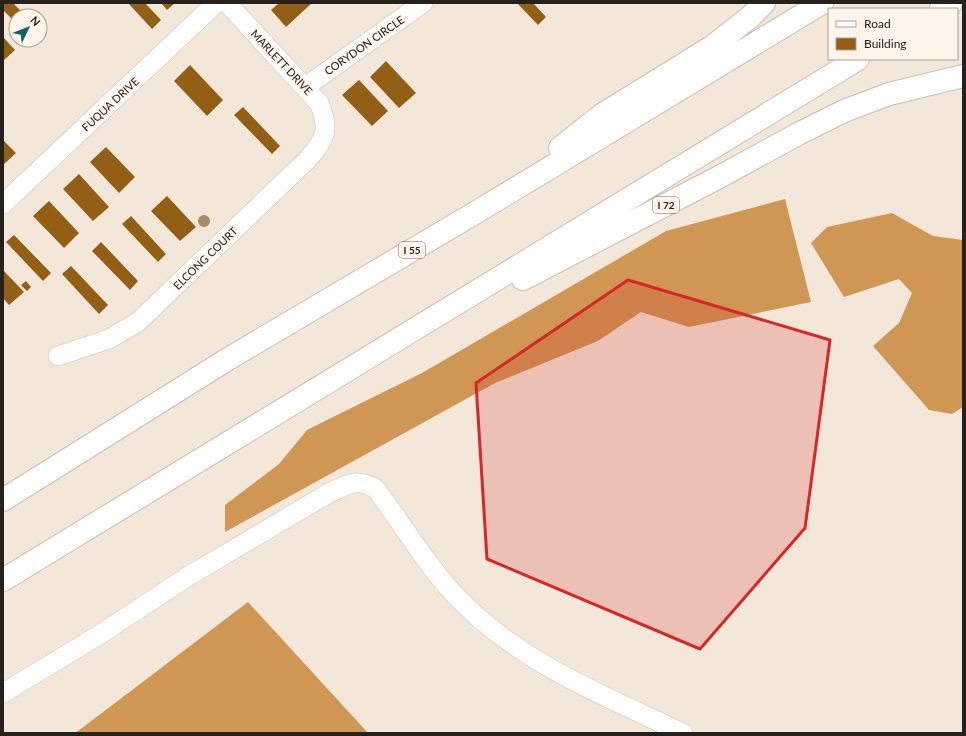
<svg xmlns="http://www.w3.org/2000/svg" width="966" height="736" viewBox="0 0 966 736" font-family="Lato,sans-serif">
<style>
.forest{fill:#cf9654}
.building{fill:#935f15}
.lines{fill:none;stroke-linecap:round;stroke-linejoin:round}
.minor-casing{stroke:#c9bdb1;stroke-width:20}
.highway-casing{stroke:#c9bdb1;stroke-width:24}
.minor{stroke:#fff;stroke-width:19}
.highway{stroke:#fff;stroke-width:22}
.tree{fill:#a78c6a}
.marked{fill:#d62828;fill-opacity:0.2;stroke:#d62828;stroke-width:3;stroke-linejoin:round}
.labels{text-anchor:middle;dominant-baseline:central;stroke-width:4;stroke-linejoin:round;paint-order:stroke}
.shield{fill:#fef4ea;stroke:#67605a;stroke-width:1}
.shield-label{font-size:10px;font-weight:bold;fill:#26211d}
.street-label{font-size:11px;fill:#26211d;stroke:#fef4ea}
</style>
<rect width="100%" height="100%" fill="#f3e7da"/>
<path class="forest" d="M 785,199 L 811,302 L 689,327 L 641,312 L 598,341 L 495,383 L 225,532 L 225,505 L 279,464 L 307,430 L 422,373 L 666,231 Z
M 892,213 L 933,236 L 963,240 L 963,407 L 952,414 L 929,410 L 873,346 L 899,323 L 912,293 L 899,279 L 844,297 L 811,243 L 827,227 Z
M 248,602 L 368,733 L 75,733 L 82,728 Z"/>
<path class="building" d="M 3,3 L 13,3 L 26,16 L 16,16 L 16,23 L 3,10 Z
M 128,3 L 145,3 L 161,20 L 152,29 Z
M 161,3 L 175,3 L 167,10 Z
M 279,3 L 312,3 L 286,27 L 271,10 Z
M 517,3 L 533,3 L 546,17 L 538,25 Z
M 3,37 L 15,50 L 3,61 Z
M 386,61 L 416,93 L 399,108 L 370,77 Z
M 190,65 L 223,100 L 207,116 L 174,81 Z
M 359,80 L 388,111 L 372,126 L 342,95 Z
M 243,107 L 280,146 L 272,154 L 234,115 Z
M 3,140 L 16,153 L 3,165 Z
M 106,147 L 135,177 L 119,193 L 90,162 Z
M 79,174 L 109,207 L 93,221 L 63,189 Z
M 167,196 L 196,227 L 180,241 L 151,211 Z
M 49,201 L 79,233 L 64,248 L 33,216 Z
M 131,216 L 166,254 L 158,262 L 122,224 Z
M 14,235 L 51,273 L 43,281 L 6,242 Z
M 101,242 L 138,281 L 130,290 L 92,251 Z
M 71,266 L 108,305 L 99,314 L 62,274 Z
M 3,270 L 24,292 L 9,305 L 3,298 Z
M 26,281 L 31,287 L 27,291 L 21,285 Z"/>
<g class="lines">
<defs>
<path id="minor" d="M 305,87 L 423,3
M 3,204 L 216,3
M 58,356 L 109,339 L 138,322 L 308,159 C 326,139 330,128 319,103 L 227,3
M 3,693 L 99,635 L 187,577 L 329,493 C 349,484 354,478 375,488 C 402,523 424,562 454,594 C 516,661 602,695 683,733"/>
<path id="highway" d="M 941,9 L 951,3
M 560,148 L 603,114 L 713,46 L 750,17 L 764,3
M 523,279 L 723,175 L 798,134 L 844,111 L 889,94 L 963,76
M 3,500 L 228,359 L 480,210 L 822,3
M 3,580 L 858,59"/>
</defs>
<use href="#minor" class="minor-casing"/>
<use href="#highway" class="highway-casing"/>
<use href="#minor" class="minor"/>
<use href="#highway" class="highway"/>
</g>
<circle class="tree" cx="204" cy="221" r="6"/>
<path class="marked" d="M 628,280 L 830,340 L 805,528 L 700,649 L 487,559 L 476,383 Z"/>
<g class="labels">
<g class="shield">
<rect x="653" y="197" width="26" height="16" rx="3"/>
<rect x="399" y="242" width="26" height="16" rx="3"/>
</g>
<g class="shield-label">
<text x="666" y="205">I 72</text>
<text x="412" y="250">I 55</text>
</g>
<g class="street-label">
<text transform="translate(364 45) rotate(-35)">CORYDON CIRCLE</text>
<text transform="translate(282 62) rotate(47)">MARLETT DRIVE</text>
<text transform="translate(110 104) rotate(-43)">FUQUA DRIVE</text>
<text transform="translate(205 258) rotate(-44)">ELCONG COURT</text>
</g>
</g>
<rect width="966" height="736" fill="none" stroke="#26211d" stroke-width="8"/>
<rect x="828" y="8" width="130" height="52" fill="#fef4ea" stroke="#a8a098"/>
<rect x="836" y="21" width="20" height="6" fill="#ffffff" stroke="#a8a098"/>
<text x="864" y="28" font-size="12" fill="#26211d">Road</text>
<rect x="836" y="38" width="20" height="12" fill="#935f15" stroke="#a8a098"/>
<text x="864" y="48" font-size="12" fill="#26211d">Building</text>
<g transform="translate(28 28) rotate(47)"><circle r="19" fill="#fef4ea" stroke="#a8a098"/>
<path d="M0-3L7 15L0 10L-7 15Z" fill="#156464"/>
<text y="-6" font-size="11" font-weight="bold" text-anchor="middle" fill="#26211d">N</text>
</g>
</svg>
